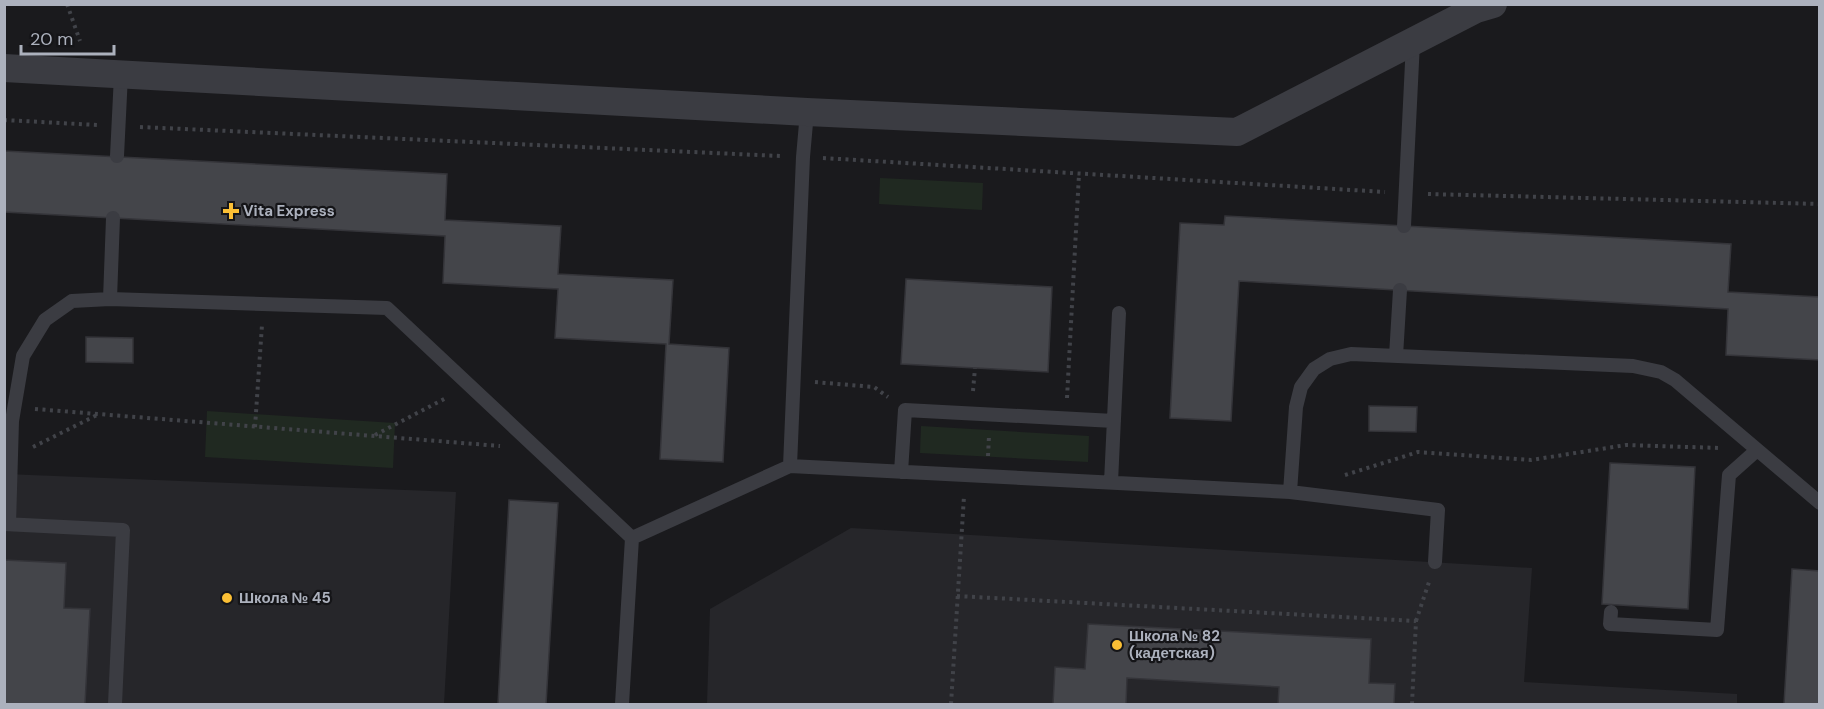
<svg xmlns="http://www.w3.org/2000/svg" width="1824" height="709" viewBox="0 0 1824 709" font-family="'DM Sans',sans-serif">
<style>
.built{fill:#26262a}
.green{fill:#202921}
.building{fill:#44454a;stroke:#343439;stroke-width:1.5}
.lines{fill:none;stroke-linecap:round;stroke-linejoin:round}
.path{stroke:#414349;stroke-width:4;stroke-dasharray:3 4.5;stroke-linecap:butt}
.service{stroke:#3b3c42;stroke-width:14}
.minor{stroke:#3b3c42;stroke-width:28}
.poi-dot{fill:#fbbf35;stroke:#151518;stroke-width:2}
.labels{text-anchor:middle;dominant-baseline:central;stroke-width:4.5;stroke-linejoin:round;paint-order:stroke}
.poi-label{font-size:15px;font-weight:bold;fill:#acb1bd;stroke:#151518;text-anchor:start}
</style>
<rect width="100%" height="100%" fill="#1a1a1d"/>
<path class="built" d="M 5,474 L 456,492 L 444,704 L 5,704 Z
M 851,528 L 1532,568 L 1524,682 L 1737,694 L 1737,704 L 707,704 L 710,609 Z"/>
<path class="green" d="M 880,178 L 983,183 L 982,210 L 879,204 Z
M 207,411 L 395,423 L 393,468 L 205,457 Z
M 921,426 L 1089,436 L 1088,462 L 920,453 Z"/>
<path class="building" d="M 4,151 L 447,174 L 445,220 L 561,226 L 558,274 L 673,280 L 669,344 L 729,348 L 723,462 L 660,459 L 666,344 L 555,338 L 558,289 L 443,283 L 445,236 L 4,212 Z
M 1225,216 L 1731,244 L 1728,292 L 1820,297 L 1820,360 L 1726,355 L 1728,309 L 1239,281 L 1231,421 L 1170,418 L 1180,223 L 1224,225 Z
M 906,279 L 1052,287 L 1048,372 L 901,364 Z
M 86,337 L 133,338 L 133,363 L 86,362 Z
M 1369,406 L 1417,407 L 1416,432 L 1369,431 Z
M 1610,463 L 1695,467 L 1688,609 L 1602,604 Z
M 509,500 L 558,503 L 546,704 L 498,704 Z
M 4,560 L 66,563 L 64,608 L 90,609 L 85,704 L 4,704 Z
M 1792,569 L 1820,571 L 1820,704 L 1784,704 Z
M 1088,624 L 1371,639 L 1369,683 L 1395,684 L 1394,704 L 1278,704 L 1279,687 L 1127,678 L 1126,704 L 1053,704 L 1055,667 L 1085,669 Z"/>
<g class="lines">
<path class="path" d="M 67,4 L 80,41
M 4,120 L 97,125
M 140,127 L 780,156
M 823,158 L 1385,192
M 1428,194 L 1820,204
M 815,382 L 874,387 L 888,397
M 973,391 L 975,368
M 1067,398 L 1079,174
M 35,409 L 500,446
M 255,427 L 262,325
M 375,435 L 448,397
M 33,447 L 99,414
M 988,456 L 989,436
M 1345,475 L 1418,452 L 1531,460 L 1626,445 L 1720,448
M 957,596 L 1416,621 L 1412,704
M 1416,621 L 1429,582
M 951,704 L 964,496"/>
<path class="service" d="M 117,156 L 121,75
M 1404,226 L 1413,42
M 110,299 L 113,218
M 1396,356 L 1400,290
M 4,421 L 12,421 L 23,356 L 45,320 L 72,301 L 110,299 L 387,308 L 632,538 L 622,704
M 790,466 L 803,157 L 807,112
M 901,472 L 905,410 L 1114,421
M 1111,482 L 1119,313
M 1290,492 L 1438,510 L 1435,562
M 4,524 L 123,530 L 115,704
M 9,524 L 12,421
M 632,538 L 790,466 L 1290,492 L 1296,407 L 1301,387 L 1314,369 L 1330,359 L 1351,354 L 1633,366 L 1661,372 L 1675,380 L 1820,503
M 1611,612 L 1610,624 L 1717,630 L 1729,475 L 1757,450"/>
<path class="minor" d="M 4,68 L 807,112 L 1237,132 L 1476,9 L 1493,4"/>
</g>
<g class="poi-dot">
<path d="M228 202h6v6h6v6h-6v6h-6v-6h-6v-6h6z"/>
<circle cx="227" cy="598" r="6"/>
<circle cx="1117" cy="645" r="6"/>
</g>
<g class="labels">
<g class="poi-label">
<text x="243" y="211">Vita Express</text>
<text x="239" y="598">Школа № 45</text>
<text x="1129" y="636">Школа № 82<tspan x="1129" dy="17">(кадетская)</tspan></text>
</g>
</g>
<rect width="1824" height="709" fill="none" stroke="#acb1bd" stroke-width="12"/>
<path d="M21 45v9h93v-9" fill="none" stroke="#acb1bd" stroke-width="3"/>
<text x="30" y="45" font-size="18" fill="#acb1bd" stroke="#151518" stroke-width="4.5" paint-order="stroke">20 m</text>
</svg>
